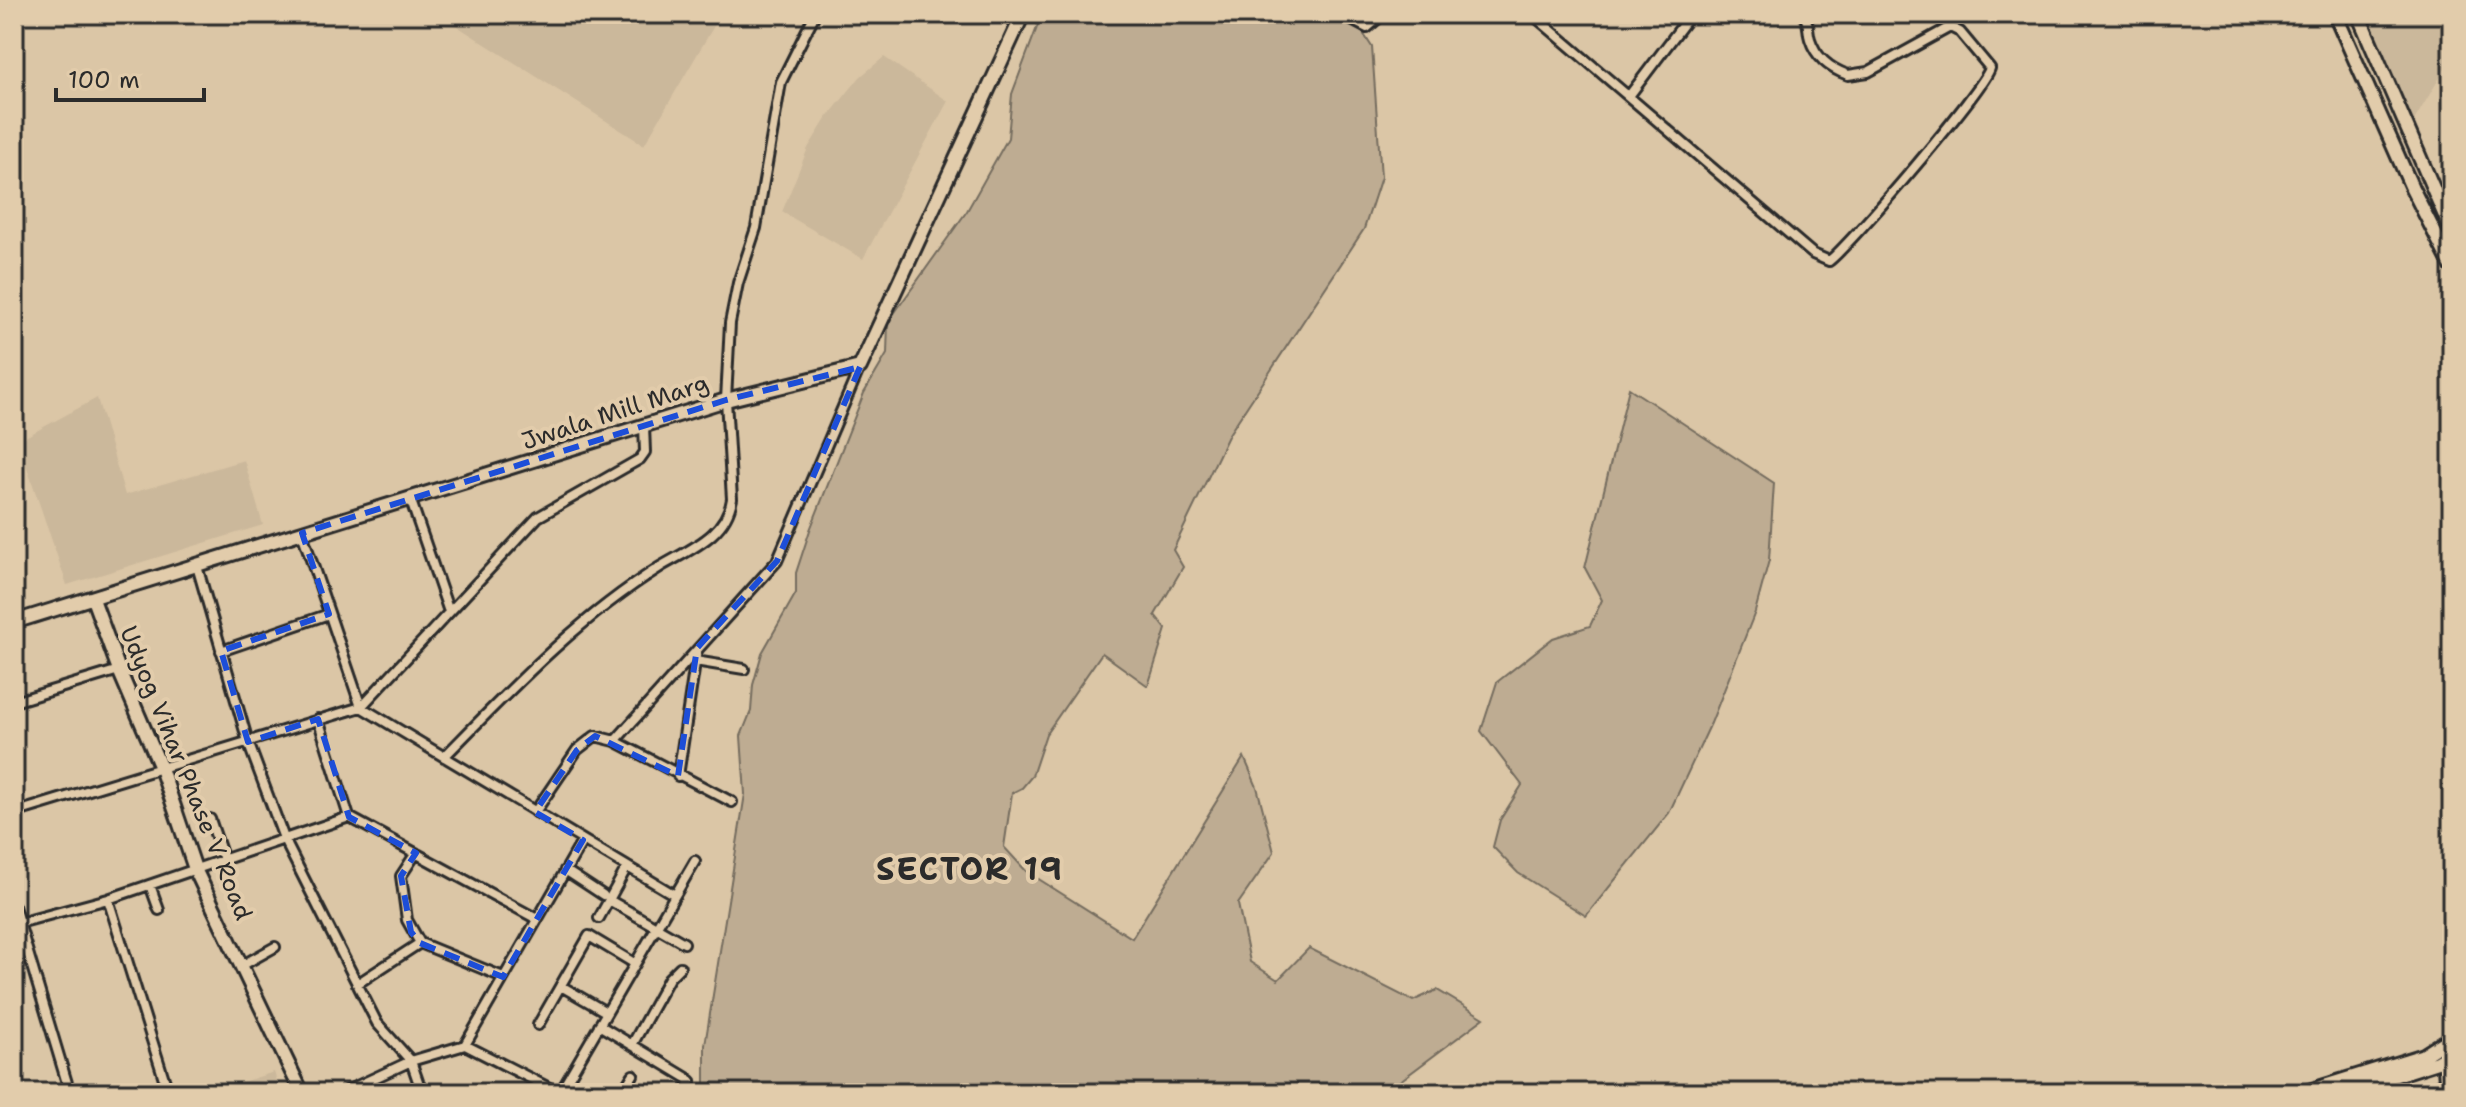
<svg xmlns="http://www.w3.org/2000/svg" width="2466" height="1107" viewBox="0 0 2466 1107" font-family="'Shantell Sans',sans-serif">
<style>
.built{fill:#cbb89b}
.green{fill:#beac92;stroke:#746c5e;stroke-width:2}
.lines{fill:none;stroke-linecap:round;stroke-linejoin:round}
.street-casing{stroke:#2b2b2b;stroke-width:14}
.secondary-casing{stroke:#2b2b2b;stroke-width:18}
.street{stroke:#e2ccab;stroke-width:8}
.secondary{stroke:#e2ccab;stroke-width:12}
.marked{fill:none;stroke:#1d4ed8;stroke-width:6;stroke-dasharray:16 10;stroke-linejoin:round}
.labels{text-anchor:middle;dominant-baseline:central;stroke-width:8;stroke-linejoin:round;paint-order:stroke}
.street-label{font-size:24px;fill:#2b2b2b;stroke:#e2ccab}
.district-label{font-size:32px;font-weight:bold;letter-spacing:2px;fill:#2b2b2b;stroke:#e2ccab}
</style>
<rect width="100%" height="100%" fill="#dbc6a6"/>
<filter id="ink" filterUnits="userSpaceOnUse"><feTurbulence type="fractalNoise" baseFrequency=".0125" numOctaves="2"/><feDisplacementMap in="SourceGraphic" scale="16" xChannelSelector="R" yChannelSelector="G"/><feConvolveMatrix kernelMatrix="1 2 1 2 8 2 1 2 1" color-interpolation-filters="sRGB"/></filter>
<g filter="url(#ink)">
<path class="built" d="M 438,14 L 721,14 L 644,145 Z
M 2365,14 L 2452,14 L 2452,57 L 2412,124 L 2362,18 Z
M 884,57 L 948,101 L 863,259 L 782,212 L 808,148 L 826,119 L 860,77 Z
M 97,398 L 125,495 L 244,460 L 263,525 L 67,585 L 18,441 Z
M 274,1072 L 281,1093 L 208,1093 Z"/>
<path class="green" d="M 1042,14 L 1333,14 L 1363,33 L 1372,47 L 1381,177 L 1364,229 L 1229,434 L 1173,550 L 1183,567 L 1155,615 L 1166,629 L 1148,686 L 1102,653 L 1046,734 L 1032,776 L 1022,788 L 1012,793 L 1004,847 L 1026,871 L 1132,938 L 1244,757 L 1257,787 L 1274,852 L 1238,904 L 1250,962 L 1278,980 L 1309,948 L 1413,1001 L 1437,990 L 1484,1018 L 1384,1093 L 710,1093 L 705,1085 L 705,1045 L 745,794 L 741,736 L 751,711 L 753,685 L 762,653 L 796,593 L 796,573 L 810,530 L 864,393 L 887,354 L 888,322 L 967,211 L 1008,138 L 1012,94 Z
M 1629,388 L 1774,483 L 1769,560 L 1755,612 L 1711,723 L 1669,813 L 1586,916 L 1518,873 L 1493,847 L 1500,820 L 1522,785 L 1481,731 L 1497,682 L 1553,638 L 1590,626 L 1602,600 L 1585,568 Z"/>
<g class="lines">
<defs>
<path id="street" d="M 1340,14 L 1367,28 L 1383,14
M 1532,14 L 1813,254 L 1829,261 C 1850,245 1985,88 1990,68 L 1960,32 L 1950,27 L 1868,72 L 1848,75 C 1831,69 1816,58 1810,39 C 1807,30 1810,23 1803,14
M 1629,96 L 1691,14
M 411,501 L 448,609
M 302,533 L 361,707 L 673,894
M 197,566 L 248,742 L 285,841 L 377,1023 L 411,1061 L 422,1093
M 221,651 L 329,614
M 695,661 L 744,669
M 14,702 L 119,670
M 318,719 L 349,817
M 615,741 L 777,561 L 860,367
M 444,757 C 512,688 577,619 660,567 C 690,549 726,536 732,499 L 726,400 L 730,323 L 738,283 L 756,228 L 781,82 L 815,14
M 678,776 L 697,650
M 535,812 L 577,750 L 595,736 L 615,741 L 732,802
M 14,813 L 361,707 L 538,517 L 640,459 L 645,452 L 644,426
M 210,819 L 224,860
M 416,853 L 401,876 L 407,920 L 420,943 L 503,977
M 565,870 L 603,895
M 150,885 L 159,910
M 108,899 L 165,1082
M 609,900 L 684,943
M 14,906 L 70,1093
M 599,918 L 627,867
M 19,923 L 108,899 L 349,817 L 537,919
M 241,966 L 275,947
M 357,984 L 420,943
M 561,986 L 606,1012
M 538,1025 L 589,936 L 634,963
M 599,1025 L 687,1078 L 691,1081 L 685,1093
M 465,1045 L 583,840
M 632,1045 L 669,978 L 680,967
M 342,1093 L 411,1061 L 465,1045 L 559,1093
M 560,1093 L 695,861
M 622,1093 L 633,1075
M 2423,1093 L 2444,1082 L 2443,1067 L 2452,1060"/>
<path id="secondary" d="M 2335,14 L 2412,188 L 2452,267
M 2358,14 L 2452,232
M 93,599 L 119,670 L 161,768 L 195,869 L 302,1093
M 14,622 L 726,400 L 860,367 L 1023,14
M 2302,1093 L 2424,1055 L 2452,1037
M 2340,1093 L 2437,1062 L 2452,1053"/>
</defs>
<use href="#street" class="street-casing"/>
<use href="#secondary" class="secondary-casing"/>
<use href="#street" class="street"/>
<use href="#secondary" class="secondary"/>
</g>
</g>
<path class="marked" d="M 860,367 L 777,561 L 697,648 L 678,776 L 595,736 L 577,750 L 535,812 L 583,840 L 503,977 L 420,943 L 411,932 L 401,876 L 416,853 L 349,817 L 318,719 L 248,742 L 221,651 L 329,614 L 302,533 L 726,400 Z"/>
<g class="labels">
<g class="street-label">
<text transform="translate(615 412) rotate(-18)">Jwala Mill Marg</text>
<text transform="translate(186 773) rotate(68)">Udyog Vihar Phase V Road</text>
</g>
<g class="district-label">
<text x="970" y="868">SECTOR 19</text>
</g>
</g>
<rect width="2466" height="1107" fill="none" stroke="#e2ccab" stroke-width="48"/>
<rect x="24" y="24" width="2418" height="1059" fill="none" stroke="#2b2b2b" stroke-width="3" filter="url(#ink)"/>
<path d="M56 88v12h148v-12" fill="none" stroke="#2b2b2b" stroke-width="4"/>
<text x="68" y="88" font-size="24" fill="#2b2b2b" stroke="#e2ccab" stroke-width="6" paint-order="stroke">100 m</text>
</svg>
